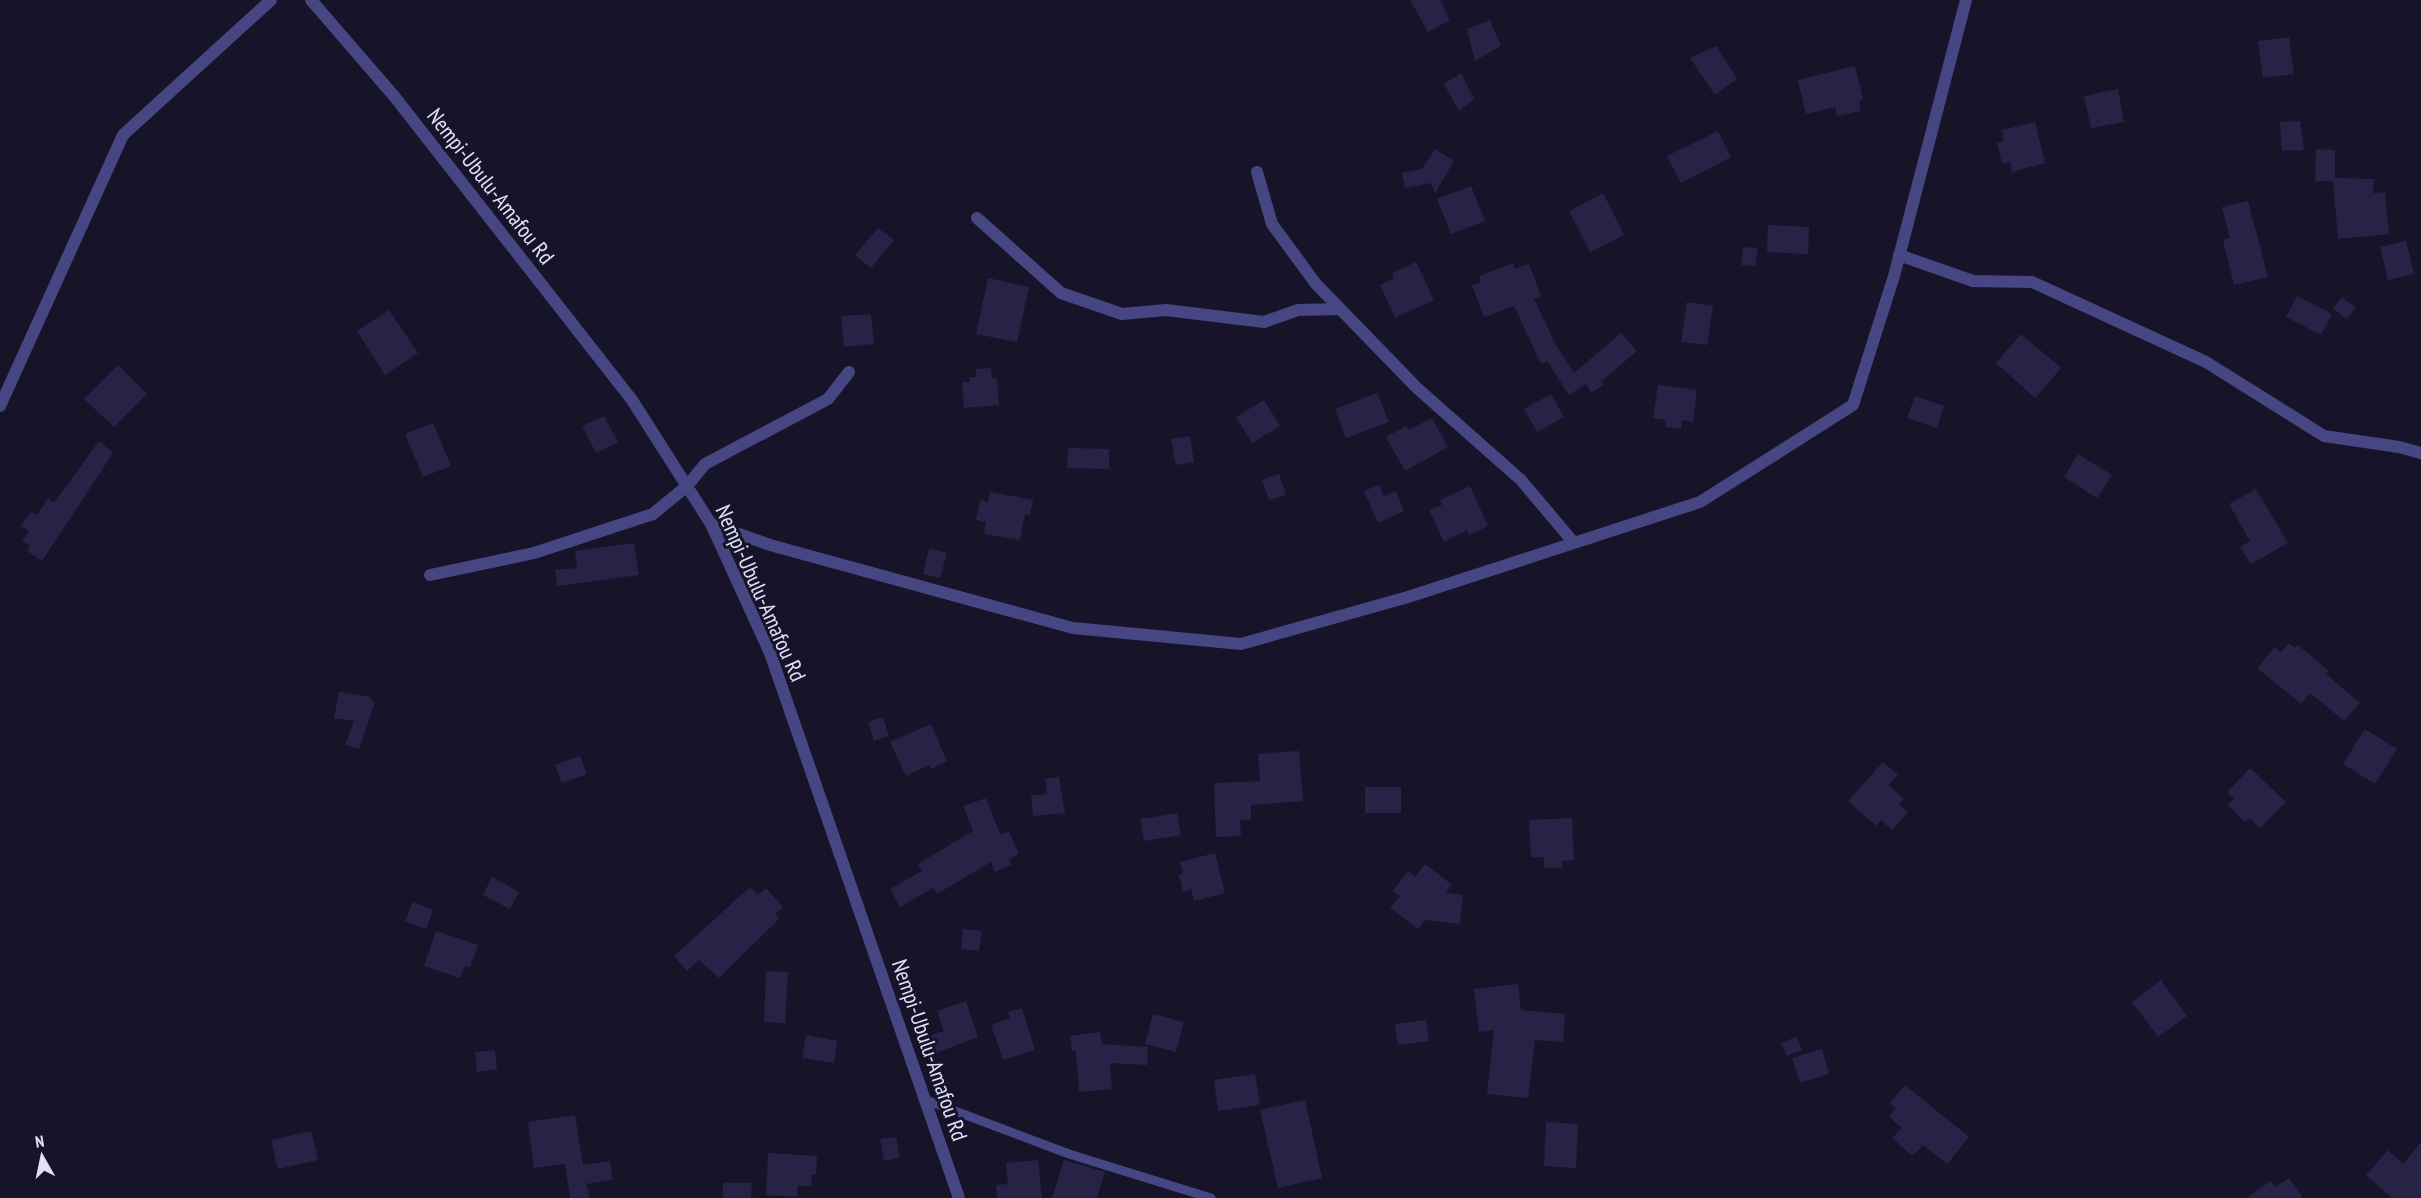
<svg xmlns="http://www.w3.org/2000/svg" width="2421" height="1198" viewBox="0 0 2421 1198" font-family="'PT Sans Narrow',sans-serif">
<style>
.building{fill:#282247}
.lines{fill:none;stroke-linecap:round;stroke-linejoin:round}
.service{stroke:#454682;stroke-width:9}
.minor{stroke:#454682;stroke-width:12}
.tertiary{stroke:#454682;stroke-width:12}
.labels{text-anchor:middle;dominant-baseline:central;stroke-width:6;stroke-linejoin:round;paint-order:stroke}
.street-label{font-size:22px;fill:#e1e0fb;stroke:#171429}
</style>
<rect width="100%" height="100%" fill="#171429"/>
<path class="building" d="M 1410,0 L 1440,0 L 1450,20 L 1428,32 Z
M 1490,20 L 1501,46 L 1475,61 L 1467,29 Z
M 2289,37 L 2294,74 L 2263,78 L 2258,41 Z
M 1716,46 L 1737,79 L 1715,95 L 1690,58 Z
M 1855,66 L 1863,100 L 1859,101 L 1861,111 L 1837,116 L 1835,107 L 1806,114 L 1798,80 Z
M 1461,73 L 1474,99 L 1459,111 L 1444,84 Z
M 2118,89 L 2124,122 L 2091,128 L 2084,96 Z
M 2300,121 L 2304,150 L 2282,151 L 2280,122 Z
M 2035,122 L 2045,163 L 2012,172 L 2010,162 L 2002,164 L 1997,143 L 2004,141 L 2002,130 Z
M 1718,131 L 1731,157 L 1681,183 L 1667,156 Z
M 1435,149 L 1454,161 L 1435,193 L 1431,183 L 1405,188 L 1402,173 L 1422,169 Z
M 2316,149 L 2335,150 L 2335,178 L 2374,179 L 2373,193 L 2385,192 L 2389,234 L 2338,239 L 2333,181 L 2315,181 Z
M 1471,186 L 1485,221 L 1451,234 L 1437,199 Z
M 1603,193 L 1624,235 L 1590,252 L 1569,211 Z
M 2248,201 L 2268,277 L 2234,285 L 2223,240 L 2230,238 L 2222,207 Z
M 1768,225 L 1809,227 L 1808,254 L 1767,252 Z
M 878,228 L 894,240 L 871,268 L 855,255 Z
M 2406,241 L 2414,274 L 2388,280 L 2380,247 Z
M 1743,247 L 1758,248 L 1755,266 L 1741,265 Z
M 1416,262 L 1434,300 L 1395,318 L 1380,285 L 1394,278 L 1392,273 Z
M 1513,263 L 1515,269 L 1529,264 L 1541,296 L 1534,299 L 1556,345 L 1574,373 L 1621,333 L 1637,351 L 1602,381 L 1604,385 L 1591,393 L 1586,384 L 1569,395 L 1547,361 L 1541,364 L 1514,306 L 1484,317 L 1472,285 L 1481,282 L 1479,276 Z
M 988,278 L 1029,287 L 1017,342 L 976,334 Z
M 2297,296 L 2332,314 L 2321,335 L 2286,317 Z
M 2342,297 L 2356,308 L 2346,319 L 2333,308 Z
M 1687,302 L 1713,306 L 1707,345 L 1681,342 Z
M 389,310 L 418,353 L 385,375 L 357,331 Z
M 871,314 L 874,344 L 844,347 L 841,316 Z
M 2021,334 L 2061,368 L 2035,398 L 1996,363 Z
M 118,365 L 147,394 L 114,427 L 84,399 Z
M 991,368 L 992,379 L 997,378 L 999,405 L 964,408 L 962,382 L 970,382 L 969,377 L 976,377 L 976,369 Z
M 1658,385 L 1697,390 L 1693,422 L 1682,420 L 1681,429 L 1665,427 L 1666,420 L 1653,418 Z
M 1377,393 L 1389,422 L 1346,438 L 1335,409 Z
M 1551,394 L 1564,417 L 1537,432 L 1524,409 Z
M 1915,396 L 1944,406 L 1937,428 L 1907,418 Z
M 1264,400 L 1280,426 L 1252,443 L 1236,417 Z
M 604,416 L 618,442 L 596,453 L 582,426 Z
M 1432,418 L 1448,447 L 1405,471 L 1386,437 L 1406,426 L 1409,430 Z
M 433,423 L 451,466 L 423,477 L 405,434 Z
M 1190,436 L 1194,462 L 1176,465 L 1171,439 Z
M 99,441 L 113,453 L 42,561 L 27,551 L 30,546 L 22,541 L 29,531 L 21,526 L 31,512 L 37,515 L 48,498 L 54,503 Z
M 1068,448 L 1109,449 L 1109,469 L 1067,468 Z
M 2078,454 L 2112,475 L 2097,498 L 2064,477 Z
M 1279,474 L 1286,495 L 1269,500 L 1262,480 Z
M 1379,485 L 1384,496 L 1396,491 L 1404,511 L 1378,523 L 1364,491 Z
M 1470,486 L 1488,526 L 1469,535 L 1467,530 L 1444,542 L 1429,510 L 1442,505 L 1440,500 Z
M 2256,489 L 2288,543 L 2251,564 L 2240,547 L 2250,541 L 2229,504 Z
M 990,492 L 1033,500 L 1030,515 L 1025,514 L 1020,540 L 984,534 L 986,522 L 976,520 L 980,500 L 988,502 Z
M 634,543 L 639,575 L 557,586 L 555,570 L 577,568 L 575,551 Z
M 929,548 L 947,553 L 940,578 L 923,574 Z
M 2289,643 L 2295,648 L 2298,645 L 2329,671 L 2326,674 L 2360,703 L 2344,721 L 2310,693 L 2301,704 L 2257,668 L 2275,647 L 2281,652 Z
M 339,692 L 372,697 L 371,701 L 375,702 L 359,749 L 345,745 L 354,721 L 334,718 Z
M 883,717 L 889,736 L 874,741 L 868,722 Z
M 931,724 L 947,761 L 931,769 L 929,765 L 906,776 L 890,742 Z
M 2365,729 L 2397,749 L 2375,784 L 2343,764 Z
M 1299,751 L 1303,801 L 1251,805 L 1251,820 L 1240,820 L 1241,836 L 1216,837 L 1214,783 L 1260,781 L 1258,754 Z
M 580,756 L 587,774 L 562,783 L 555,765 Z
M 1883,762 L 1898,775 L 1888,785 L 1904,799 L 1899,805 L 1908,812 L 1892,830 L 1881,820 L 1876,826 L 1848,801 Z
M 2250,768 L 2286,802 L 2260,828 L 2250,818 L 2245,822 L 2228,805 L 2234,799 L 2227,792 Z
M 1059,777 L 1065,813 L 1033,816 L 1031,795 L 1047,794 L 1045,779 Z
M 1365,787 L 1401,787 L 1401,813 L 1365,813 Z
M 986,798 L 1000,834 L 1009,832 L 1019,854 L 1009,859 L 1011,865 L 995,872 L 991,862 L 937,894 L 933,888 L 900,907 L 890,889 L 922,871 L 918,864 L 973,831 L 963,806 Z
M 1177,813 L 1181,835 L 1144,841 L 1140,819 Z
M 1572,818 L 1574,860 L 1562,861 L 1562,868 L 1544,868 L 1544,857 L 1531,857 L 1529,820 Z
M 1215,853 L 1225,893 L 1194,901 L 1191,889 L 1183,892 L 1179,875 L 1183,873 L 1180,862 Z
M 1425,864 L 1452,885 L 1446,893 L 1463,895 L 1460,924 L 1425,920 L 1418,929 L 1390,908 L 1400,896 L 1393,891 L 1408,871 L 1415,877 Z
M 492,877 L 519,892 L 510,909 L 483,895 Z
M 750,887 L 758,895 L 766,888 L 783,907 L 775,914 L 779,919 L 719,978 L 699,960 L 687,971 L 674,956 Z
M 413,902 L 433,910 L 426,929 L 405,921 Z
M 963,929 L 982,931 L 979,951 L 961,949 Z
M 436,931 L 478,945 L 470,968 L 465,966 L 460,978 L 424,966 Z
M 766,971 L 788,972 L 785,1023 L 764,1022 Z
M 2161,980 L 2187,1016 L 2158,1037 L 2132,1002 Z
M 1518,984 L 1521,1010 L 1565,1014 L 1563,1042 L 1535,1040 L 1528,1098 L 1487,1094 L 1494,1030 L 1479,1032 L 1474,989 Z
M 966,1001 L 978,1037 L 928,1056 L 923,1038 L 944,1031 L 937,1011 Z
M 1022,1008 L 1035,1050 L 1003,1060 L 991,1025 L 1010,1018 L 1008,1012 Z
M 1153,1014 L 1184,1022 L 1176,1052 L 1145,1044 Z
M 1426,1020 L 1429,1041 L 1398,1045 L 1395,1024 Z
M 1100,1032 L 1102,1044 L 1148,1047 L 1147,1065 L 1110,1063 L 1112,1089 L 1079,1092 L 1076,1051 L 1072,1051 L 1070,1036 Z
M 806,1035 L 837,1041 L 834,1063 L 802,1058 Z
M 1796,1037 L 1802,1050 L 1787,1056 L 1781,1043 Z
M 1822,1049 L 1829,1074 L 1800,1083 L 1792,1058 Z
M 495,1050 L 497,1069 L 477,1072 L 475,1052 Z
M 1255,1074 L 1260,1105 L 1218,1111 L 1214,1080 Z
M 1905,1085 L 1969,1137 L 1947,1164 L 1923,1145 L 1912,1156 L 1892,1138 L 1902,1128 L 1889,1117 L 1896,1108 L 1890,1103 Z
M 1305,1100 L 1322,1178 L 1278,1188 L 1260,1110 Z
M 575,1115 L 583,1165 L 610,1161 L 613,1180 L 586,1184 L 590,1198 L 570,1198 L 565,1164 L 534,1168 L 528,1122 Z
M 1546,1122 L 1578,1124 L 1576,1168 L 1544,1166 Z
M 311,1131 L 318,1160 L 278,1169 L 271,1140 Z
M 896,1137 L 900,1158 L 884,1161 L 880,1139 Z
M 2421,1142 L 2421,1198 L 2392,1198 L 2366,1175 L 2388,1150 L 2403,1164 Z
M 768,1153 L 817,1156 L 816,1175 L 812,1174 L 811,1186 L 798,1186 L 797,1197 L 766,1195 Z
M 1038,1160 L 1042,1198 L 997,1198 L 996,1185 L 1008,1184 L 1006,1163 Z
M 1064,1160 L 1105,1172 L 1097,1198 L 1052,1198 Z
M 2289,1178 L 2303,1198 L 2246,1198 L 2271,1181 L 2275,1187 Z
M 723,1183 L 752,1183 L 751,1198 L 723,1198 Z"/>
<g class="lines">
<path class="service" d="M 926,1100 L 1069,1154 L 1211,1198"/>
<path class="minor" d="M 1257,172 L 1272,224 L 1316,284 L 1417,388 L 1521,480 L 1574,543
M 977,218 L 1061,293 L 1122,314 L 1166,310 L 1264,322 L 1298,310 L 1340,309
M 1899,255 L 1973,281 L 2032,282 L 2206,362 L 2324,436 L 2399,447 L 2421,453
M 0,406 L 123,135 L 271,0
M 711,524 L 770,545 L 1073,628 L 1241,644 L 1408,597 L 1700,502 L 1853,405 L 1894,276 L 1966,0
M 430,575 L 534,553 L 653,514 L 687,486 L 705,464 L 828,399 L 849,372"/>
<path class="tertiary" d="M 311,0 L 394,96 L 632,400 L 711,524 L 770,653 L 959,1198"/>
</g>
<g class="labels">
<g class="street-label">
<text transform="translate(491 186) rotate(52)">Nempi-Ubulu-Amafou Rd</text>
<text transform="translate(761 593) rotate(66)">Nempi-Ubulu-Amafou Rd</text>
<text transform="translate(930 1050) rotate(71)">Nempi-Ubulu-Amafou Rd</text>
</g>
</g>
<g transform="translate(42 1156) rotate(351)" stroke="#171429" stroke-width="4.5" paint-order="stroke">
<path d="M0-4.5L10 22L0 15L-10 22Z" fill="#e1e0fb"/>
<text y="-9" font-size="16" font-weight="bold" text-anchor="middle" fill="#e1e0fb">N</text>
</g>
</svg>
